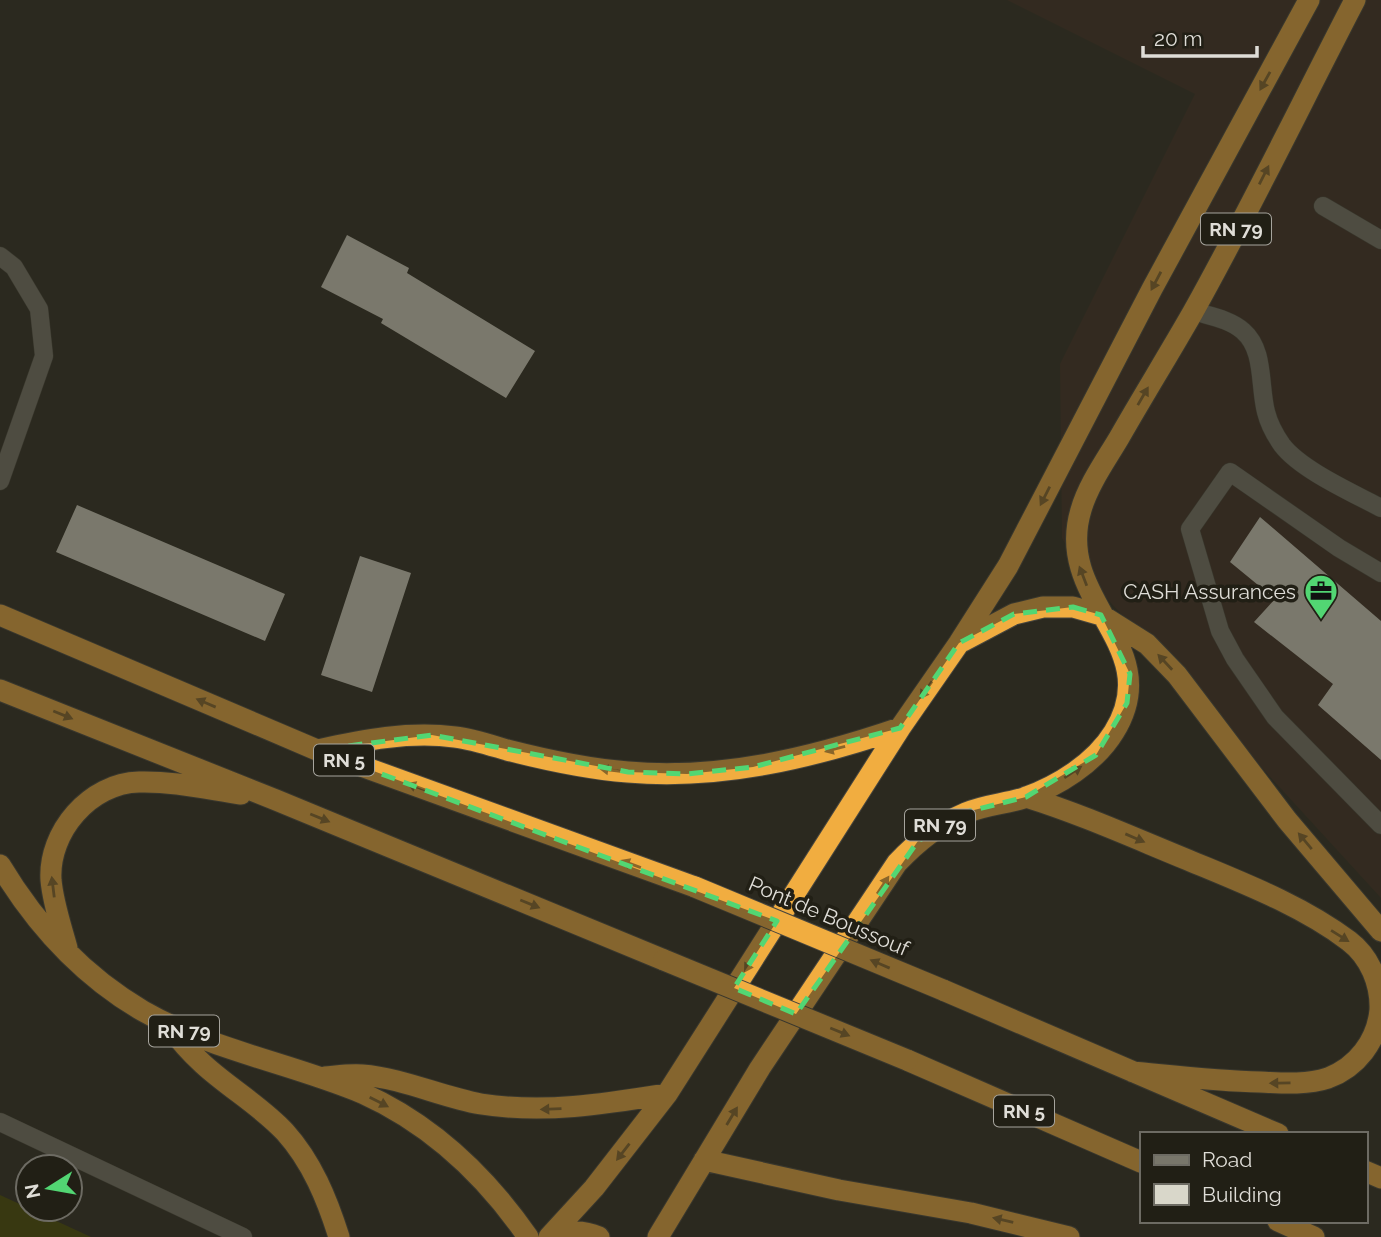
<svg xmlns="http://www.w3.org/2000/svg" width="1381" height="1237" viewBox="0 0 1381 1237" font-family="Raleway,sans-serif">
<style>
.industrial{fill:#3c2c22}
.green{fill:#484a00}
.building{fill:#d9d7ca}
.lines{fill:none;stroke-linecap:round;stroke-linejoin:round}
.lane-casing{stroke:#48463e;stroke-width:19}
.street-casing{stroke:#48463e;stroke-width:19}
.highway-casing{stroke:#48463e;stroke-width:23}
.lane{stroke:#78766a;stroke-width:18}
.street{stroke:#78766a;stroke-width:18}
.highway{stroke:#f1ad40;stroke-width:21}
.highway-bridge-casing{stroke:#48463e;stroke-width:23;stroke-linecap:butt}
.highway-bridge{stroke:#f1ad40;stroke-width:21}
.oneway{fill:#89662a}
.marked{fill:none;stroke:#52d673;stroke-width:5;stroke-dasharray:14 9;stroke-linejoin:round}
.labels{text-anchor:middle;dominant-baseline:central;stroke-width:7;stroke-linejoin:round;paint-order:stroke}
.shield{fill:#211f15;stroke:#a6a49d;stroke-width:2}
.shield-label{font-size:19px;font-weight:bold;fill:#dfddd7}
.poi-label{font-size:21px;fill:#dfddd7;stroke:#211f15;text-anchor:end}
.street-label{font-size:21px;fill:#dfddd7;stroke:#211f15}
</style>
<rect width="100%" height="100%" fill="#2b291f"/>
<path class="industrial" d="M 1007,0 L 1381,0 L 1381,898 L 1079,568 L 1062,538 L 1060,364 L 1195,94 Z"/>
<path class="green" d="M 0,1195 L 91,1237 L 0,1237 Z"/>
<path class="building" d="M 347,235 L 409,268 L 407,273 L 535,351 L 506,398 L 381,323 L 383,319 L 321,287 Z
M 77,505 L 285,594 L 265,641 L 56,552 Z
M 1260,517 L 1381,621 L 1381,760 L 1318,705 L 1333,684 L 1254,622 L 1275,599 L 1230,562 Z
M 360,556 L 411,573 L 372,692 L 321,675 Z"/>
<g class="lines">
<defs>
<path id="lane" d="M 0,256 L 14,267 L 39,309 L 44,356 L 0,481
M 1381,573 L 1339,548 L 1230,472 L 1190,529 L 1220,631 L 1235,659 L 1275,717 L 1381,825"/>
<path id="street" d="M 1323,206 L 1381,240
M 1193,311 C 1209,316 1230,319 1243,331 C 1265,350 1259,385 1266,412 C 1269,424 1275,435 1282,445 C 1301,470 1353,493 1381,508
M 0,1122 L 243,1237"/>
<path id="highway" d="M 0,615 L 317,750 L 695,887
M 963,641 L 1014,614 L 1043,607 L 1073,607 L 1101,615 L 1147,644 L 1177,675 L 1287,820 L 1381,931
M 0,690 L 276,800 L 664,960
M 318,750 C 363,740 409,731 455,737 C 472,739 490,745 507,750 C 546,760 587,769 628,772 C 721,780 812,758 900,728
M 1026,797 C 1081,814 1134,838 1188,860 C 1243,883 1301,905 1349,941 C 1370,957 1381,984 1380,1010 C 1377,1041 1357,1067 1328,1078 C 1307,1085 1281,1083 1260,1082 C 1217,1081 1175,1076 1133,1072
M 0,865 C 36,925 83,976 143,1011 C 211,1050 290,1063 362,1093 C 431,1124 485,1175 528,1237
M 67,948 C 61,926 53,903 51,880 C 48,832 90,783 139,782 C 173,781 207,789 241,794
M 943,990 L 1278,1134
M 171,1028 C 180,1041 191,1053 203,1064 C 229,1088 261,1106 285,1132 C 312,1162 327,1199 339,1237
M 907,1060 L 1141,1162
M 325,1077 C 337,1076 350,1074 362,1075 C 403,1078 441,1097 481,1104 C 544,1114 605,1104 667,1094
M 704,1160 L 839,1190 L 971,1213 L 1069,1237
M 1365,1171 L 1381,1178
M 1278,1221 L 1314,1237
M 549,1237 L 594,1188 L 667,1094 L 900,728 L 959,643 L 1008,566 L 1152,289 L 1309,0
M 551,1237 C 568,1231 582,1230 599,1237
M 658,1237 L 760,1068 L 897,863 C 918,841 938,825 966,813 C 984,805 1005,804 1024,798 C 1058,786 1095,763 1114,732 C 1168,645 1053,602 1081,510 C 1088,485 1106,460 1119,438 C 1143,396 1169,354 1193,312 C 1250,210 1301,104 1355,0"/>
</defs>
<use href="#lane" class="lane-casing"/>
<use href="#street" class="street-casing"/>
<use href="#highway" class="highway-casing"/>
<use href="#lane" class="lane"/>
<use href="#street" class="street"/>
<use href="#highway" class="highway"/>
<defs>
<path id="highway-bridge" d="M 695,887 L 943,990
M 664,960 L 907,1060"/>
</defs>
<use href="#highway-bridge" class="highway-bridge-casing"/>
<use href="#highway-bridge" class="highway-bridge"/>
</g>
<defs><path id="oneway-solid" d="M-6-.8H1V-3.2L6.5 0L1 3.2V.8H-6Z" transform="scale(1.75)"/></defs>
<g class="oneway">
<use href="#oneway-solid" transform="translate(1265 81) rotate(119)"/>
<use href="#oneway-solid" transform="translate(1264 175) rotate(-63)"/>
<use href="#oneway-solid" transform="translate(1156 281) rotate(118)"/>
<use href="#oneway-solid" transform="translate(1143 396) rotate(-60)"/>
<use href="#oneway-solid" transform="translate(1045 496) rotate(117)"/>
<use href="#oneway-solid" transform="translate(1083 576) rotate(-111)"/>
<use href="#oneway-solid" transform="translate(1165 662) rotate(-133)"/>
<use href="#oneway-solid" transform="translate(926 690) rotate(125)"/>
<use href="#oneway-solid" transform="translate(206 703) rotate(-157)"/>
<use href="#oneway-solid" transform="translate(63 715) rotate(22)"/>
<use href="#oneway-solid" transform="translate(835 749) rotate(165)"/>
<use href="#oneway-solid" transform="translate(610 770) rotate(-172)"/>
<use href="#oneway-solid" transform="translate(1073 772) rotate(-34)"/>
<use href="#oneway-solid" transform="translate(417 787) rotate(-160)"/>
<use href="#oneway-solid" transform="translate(320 818) rotate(22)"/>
<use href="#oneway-solid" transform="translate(1135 838) rotate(23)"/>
<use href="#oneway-solid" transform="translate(1305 841) rotate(-130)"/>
<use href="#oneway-solid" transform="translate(631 864) rotate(-160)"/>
<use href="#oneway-solid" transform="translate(883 885) rotate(-56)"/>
<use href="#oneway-solid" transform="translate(53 887) rotate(-97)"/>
<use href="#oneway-solid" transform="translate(530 904) rotate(22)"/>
<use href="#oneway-solid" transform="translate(1340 936) rotate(32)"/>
<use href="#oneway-solid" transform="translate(750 963) rotate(122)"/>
<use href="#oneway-solid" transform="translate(880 964) rotate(-157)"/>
<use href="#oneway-solid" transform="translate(840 1032) rotate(22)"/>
<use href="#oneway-solid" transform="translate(1280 1083) rotate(179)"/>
<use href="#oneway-solid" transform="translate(379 1102) rotate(27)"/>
<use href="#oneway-solid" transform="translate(551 1109) rotate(178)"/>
<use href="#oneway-solid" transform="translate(732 1116) rotate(-59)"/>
<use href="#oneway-solid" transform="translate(623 1152) rotate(128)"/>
<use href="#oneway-solid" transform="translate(1003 1220) rotate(-167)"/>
</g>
<path d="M0 0H1381V1237H0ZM 1073,607 L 1101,615 L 1130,674 L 1127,703 L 1096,755 L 1026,797 L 970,811 L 918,841 L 796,1014 L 734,988 L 777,921 L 317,750 L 432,735 L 628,772 L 687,774 L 753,767 L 900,728 L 959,643 L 1014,614 Z" fill="#2b291f" fill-opacity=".55" fill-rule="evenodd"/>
<path class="marked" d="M 1073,607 L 1101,615 L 1130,674 L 1127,703 L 1096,755 L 1026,797 L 970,811 L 918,841 L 796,1014 L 734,988 L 777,921 L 317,750 L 432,735 L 628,772 L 687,774 L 753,767 L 900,728 L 959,643 L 1014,614 Z"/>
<defs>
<symbol id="office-pin" viewBox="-11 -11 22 30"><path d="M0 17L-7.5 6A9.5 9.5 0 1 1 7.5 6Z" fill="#52d673" stroke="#211f15"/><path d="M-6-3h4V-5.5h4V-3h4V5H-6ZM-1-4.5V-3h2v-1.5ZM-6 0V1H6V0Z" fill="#111"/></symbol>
</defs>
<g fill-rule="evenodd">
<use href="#office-pin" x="1302" y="572" width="38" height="52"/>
</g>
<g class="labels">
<g class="shield">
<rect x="1201" y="213.5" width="70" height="31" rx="5"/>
<rect x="314" y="744.5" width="60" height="31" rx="5"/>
<rect x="905" y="809.5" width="70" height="31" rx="5"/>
<rect x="149" y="1015.5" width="70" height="31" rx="5"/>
<rect x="994" y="1095.5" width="60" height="31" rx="5"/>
</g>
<g class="shield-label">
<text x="1236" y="229">RN 79</text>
<text x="344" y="760">RN 5</text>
<text x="940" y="825">RN 79</text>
<text x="184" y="1031">RN 79</text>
<text x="1024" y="1111">RN 5</text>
</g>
<g class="poi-label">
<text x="1296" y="591">CASH Assurances</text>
</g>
<g class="street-label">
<text transform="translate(829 916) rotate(23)">Pont de Boussouf</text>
</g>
</g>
<rect x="1140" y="1132" width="228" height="91" fill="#211f15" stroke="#6d6b63" stroke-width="2"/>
<rect x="1154" y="1155" width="35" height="10" fill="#78766a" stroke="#6d6b63" stroke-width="2"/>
<text x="1202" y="1167" font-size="21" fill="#dfddd7">Road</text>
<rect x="1154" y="1184" width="35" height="21" fill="#d9d7ca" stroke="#6d6b63" stroke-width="2"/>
<text x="1202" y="1202" font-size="21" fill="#dfddd7">Building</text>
<g transform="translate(49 1188) rotate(259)"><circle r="33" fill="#211f15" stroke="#6d6b63" stroke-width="2"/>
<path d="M0-5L12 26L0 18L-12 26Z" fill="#52d673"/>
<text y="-10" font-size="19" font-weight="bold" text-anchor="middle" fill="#dfddd7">N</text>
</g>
<path d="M1143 46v10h114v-10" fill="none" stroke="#dfddd7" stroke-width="3.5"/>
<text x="1154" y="46" font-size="21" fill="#dfddd7" stroke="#211f15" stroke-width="5" paint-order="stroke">20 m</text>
</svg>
